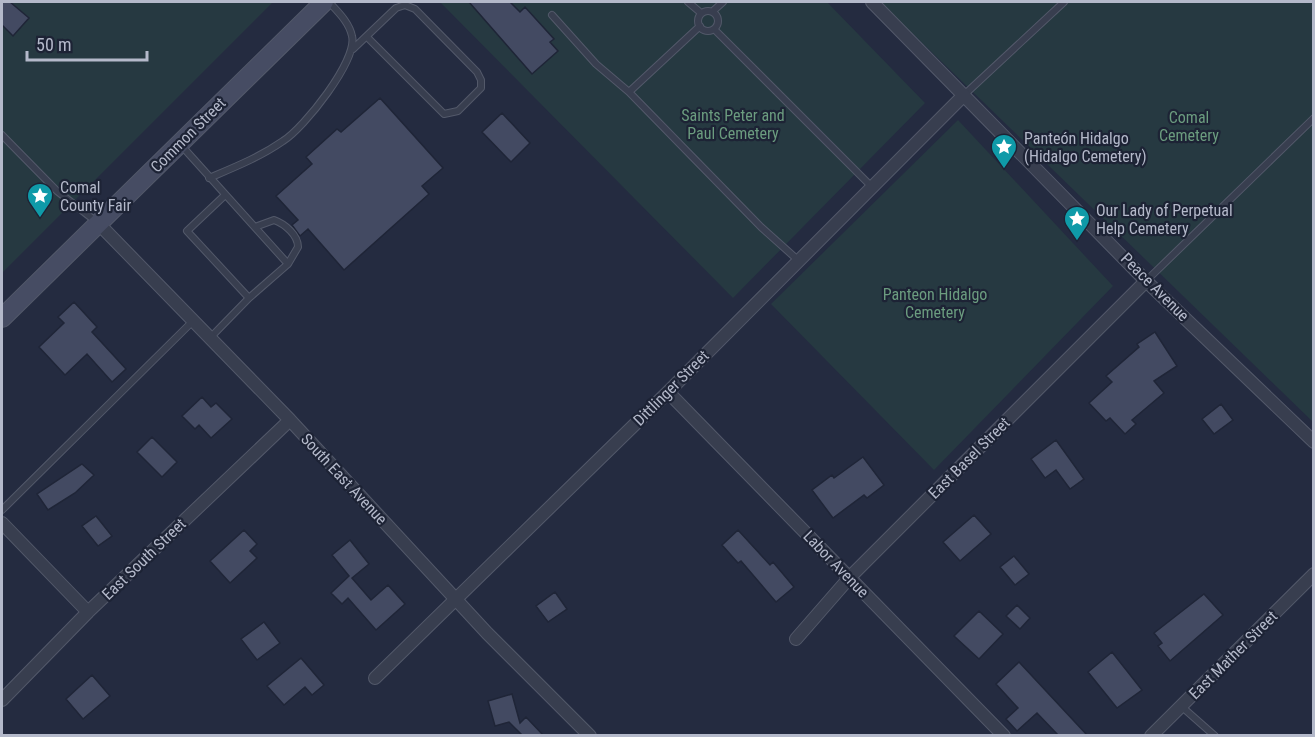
<svg xmlns="http://www.w3.org/2000/svg" width="1315" height="737" viewBox="0 0 1315 737" font-family="'Roboto Condensed',sans-serif">
<style>
.green{fill:#263941}
.building{fill:#434a62;stroke:#1f2537;stroke-width:1.5}
.lines{fill:none;stroke-linecap:round;stroke-linejoin:round}
.lane-casing{stroke:#53596a;stroke-width:8}
.street-casing{stroke:#53596a;stroke-width:14}
.secondary-casing{stroke:#53596a;stroke-width:20}
.lane{stroke:#383e4f;stroke-width:6}
.street{stroke:#383e4f;stroke-width:12}
.secondary{stroke:#464c63;stroke-width:18}
.labels{text-anchor:middle;dominant-baseline:central;stroke-width:4.5;stroke-linejoin:round;paint-order:stroke}
.park-label{font-size:16px;fill:#6b9c7f;stroke:#1d2335}
.street-label{font-size:16px;fill:#b4b9ca;stroke:#1d2335}
.poi-label{font-size:16px;fill:#b4b9ca;stroke:#1d2335;text-anchor:start}
</style>
<rect width="100%" height="100%" fill="#242b40"/>
<path class="green" d="M 2,2 L 273,2 L 2,273 Z
M 440,2 L 827,2 L 925,103 L 733,298 Z
M 880,2 L 1313,2 L 1313,422 Z
M 958,120 L 1113,286 L 934,470 L 771,304 Z"/>
<path class="building" d="M 2,2 L 10,2 L 29,18 L 13,36 L 2,25 Z
M 469,2 L 510,2 L 520,12 L 525,7 L 554,39 L 550,42 L 558,51 L 532,74 Z
M 380,98 L 443,168 L 422,186 L 429,194 L 344,270 L 308,229 L 300,236 L 292,225 L 298,220 L 276,196 L 312,164 L 306,157 L 337,129 L 341,132 Z
M 502,113 L 530,143 L 511,162 L 482,132 Z
M 74,302 L 97,327 L 92,332 L 126,369 L 112,382 L 87,354 L 65,375 L 39,347 L 64,323 L 58,317 Z
M 1155,332 L 1177,366 L 1154,381 L 1164,393 L 1132,420 L 1136,424 L 1125,434 L 1110,418 L 1106,421 L 1089,403 L 1112,382 L 1106,376 L 1139,347 L 1137,344 Z
M 202,397 L 211,407 L 216,403 L 232,419 L 211,438 L 199,425 L 195,429 L 182,416 Z
M 1221,404 L 1233,420 L 1214,434 L 1202,419 Z
M 152,437 L 177,462 L 162,477 L 137,452 Z
M 1056,440 L 1084,479 L 1070,489 L 1056,470 L 1045,478 L 1031,459 Z
M 863,457 L 884,485 L 867,498 L 864,495 L 833,518 L 812,490 L 832,475 L 834,478 Z
M 82,464 L 94,475 L 75,493 L 48,510 L 37,494 Z
M 974,515 L 991,534 L 960,561 L 943,542 Z
M 96,516 L 112,536 L 98,546 L 82,526 Z
M 244,530 L 257,544 L 250,551 L 257,558 L 230,583 L 210,561 Z
M 738,530 L 770,565 L 773,562 L 794,587 L 776,602 L 741,561 L 738,563 L 722,545 Z
M 350,540 L 369,564 L 352,578 L 371,600 L 388,585 L 405,604 L 376,630 L 348,598 L 342,604 L 331,593 L 349,576 L 332,555 Z
M 1014,556 L 1029,574 L 1015,585 L 1000,567 Z
M 555,592 L 567,609 L 548,622 L 536,606 Z
M 1204,594 L 1223,615 L 1170,661 L 1158,646 L 1162,643 L 1154,633 Z
M 1017,605 L 1030,618 L 1020,629 L 1006,616 Z
M 979,611 L 1003,634 L 979,659 L 954,636 Z
M 264,622 L 280,643 L 257,660 L 241,639 Z
M 1112,652 L 1142,690 L 1117,708 L 1088,672 Z
M 301,658 L 324,685 L 312,695 L 305,687 L 284,705 L 267,686 Z
M 1019,662 L 1087,735 L 1058,735 L 1037,713 L 1017,731 L 1006,719 L 1018,708 L 996,684 Z
M 92,675 L 110,696 L 83,719 L 66,699 Z
M 512,694 L 520,723 L 526,717 L 543,735 L 522,735 L 509,722 L 495,726 L 488,701 Z"/>
<g class="lines">
<defs>
<path id="lane" d="M 688,2 L 701,13
M 713,11 L 723,2
M698 21a10 10 0 1 1 20 0a10 10 0 1 1-20 0Z
M 552,15 L 596,64 L 629,92
M 700,26 L 629,92 L 761,227 L 799,261
M 714,29 L 872,187
M 353,49 L 396,8 L 405,5 L 415,9 L 477,72 L 481,80 L 481,88 L 458,111 L 444,114 L 368,38
M 964,95 L 1064,2
M 2,135 L 57,191 L 98,223
M 180,144 L 288,264 L 249,298 L 187,231 L 224,196
M 209,178 C 235,167 260,157 283,141 C 304,128 358,60 352,36 C 349,22 338,12 329,2
M 255,227 L 274,220 C 285,224 298,235 298,247 L 288,264
M 1146,281 L 1314,118
M 210,338 L 249,298
M 2,510 L 193,321
M 1181,706 L 1215,736"/>
<path id="street" d="M 872,2 L 1146,281 L 1314,442
M 98,223 L 290,420 L 487,633 L 590,736
M 668,392 L 1004,736
M 2,523 L 88,612
M 796,639 L 850,577 L 1146,281
M 375,678 L 668,392 L 964,95
M 2,700 L 88,612 L 290,420
M 1151,736 L 1314,574"/>
<path id="secondary" d="M 2,318 L 324,2"/>
</defs>
<use href="#lane" class="lane-casing"/>
<use href="#street" class="street-casing"/>
<use href="#secondary" class="secondary-casing"/>
<use href="#lane" class="lane"/>
<use href="#street" class="street"/>
<use href="#secondary" class="secondary"/>
</g>
<defs>
<symbol id="sight-pin" viewBox="-11 -11 22 30"><path d="M0 17L-7.5 6A9.5 9.5 0 1 1 7.5 6Z" fill="#0f9aa8" stroke="#1d2335"/><path d="M0-6L1.8-2.2L6-1.7L2.9 1.2L3.7 5.4L0 3.3L-3.7 5.4L-2.9 1.2L-6-1.7L-1.8-2.2Z" fill="#fff"/></symbol>
</defs>
<g fill-rule="evenodd">
<use href="#sight-pin" x="989" y="132" width="30" height="40"/>
<use href="#sight-pin" x="25" y="181" width="30" height="40"/>
<use href="#sight-pin" x="1062" y="204" width="30" height="40"/>
</g>
<g class="labels">
<g class="park-label">
<text x="733" y="115">Saints Peter and<tspan x="733" dy="18">Paul Cemetery</tspan></text>
<text x="1189" y="117">Comal<tspan x="1189" dy="18">Cemetery</tspan></text>
<text x="935" y="294">Panteon Hidalgo<tspan x="935" dy="18">Cemetery</tspan></text>
</g>
<g class="street-label">
<text transform="translate(188 135) rotate(-45)">Common Street</text>
<text transform="translate(1155 287) rotate(45)">Peace Avenue</text>
<text transform="translate(671 388) rotate(-45)">Dittlinger Street</text>
<text transform="translate(969 458) rotate(-45)">East Basel Street</text>
<text transform="translate(344 479) rotate(47)">South East Avenue</text>
<text transform="translate(144 559) rotate(-44)">East South Street</text>
<text transform="translate(836 564) rotate(46)">Labor Avenue</text>
<text transform="translate(1233 655) rotate(-45)">East Mather Street</text>
</g>
<g class="poi-label">
<text x="1024" y="138">Panteón Hidalgo<tspan x="1024" dy="18">(Hidalgo Cemetery)</tspan></text>
<text x="60" y="187">Comal<tspan x="60" dy="18">County Fair</tspan></text>
<text x="1096" y="210">Our Lady of Perpetual<tspan x="1096" dy="18">Help Cemetery</tspan></text>
</g>
</g>
<rect width="1315" height="737" fill="none" stroke="#b4b9ca" stroke-width="6"/>
<path d="M27 51v9h120v-9" fill="none" stroke="#b4b9ca" stroke-width="3"/>
<text x="36" y="51" font-size="18" fill="#b4b9ca" stroke="#1d2335" stroke-width="4.5" paint-order="stroke">50 m</text>
</svg>
